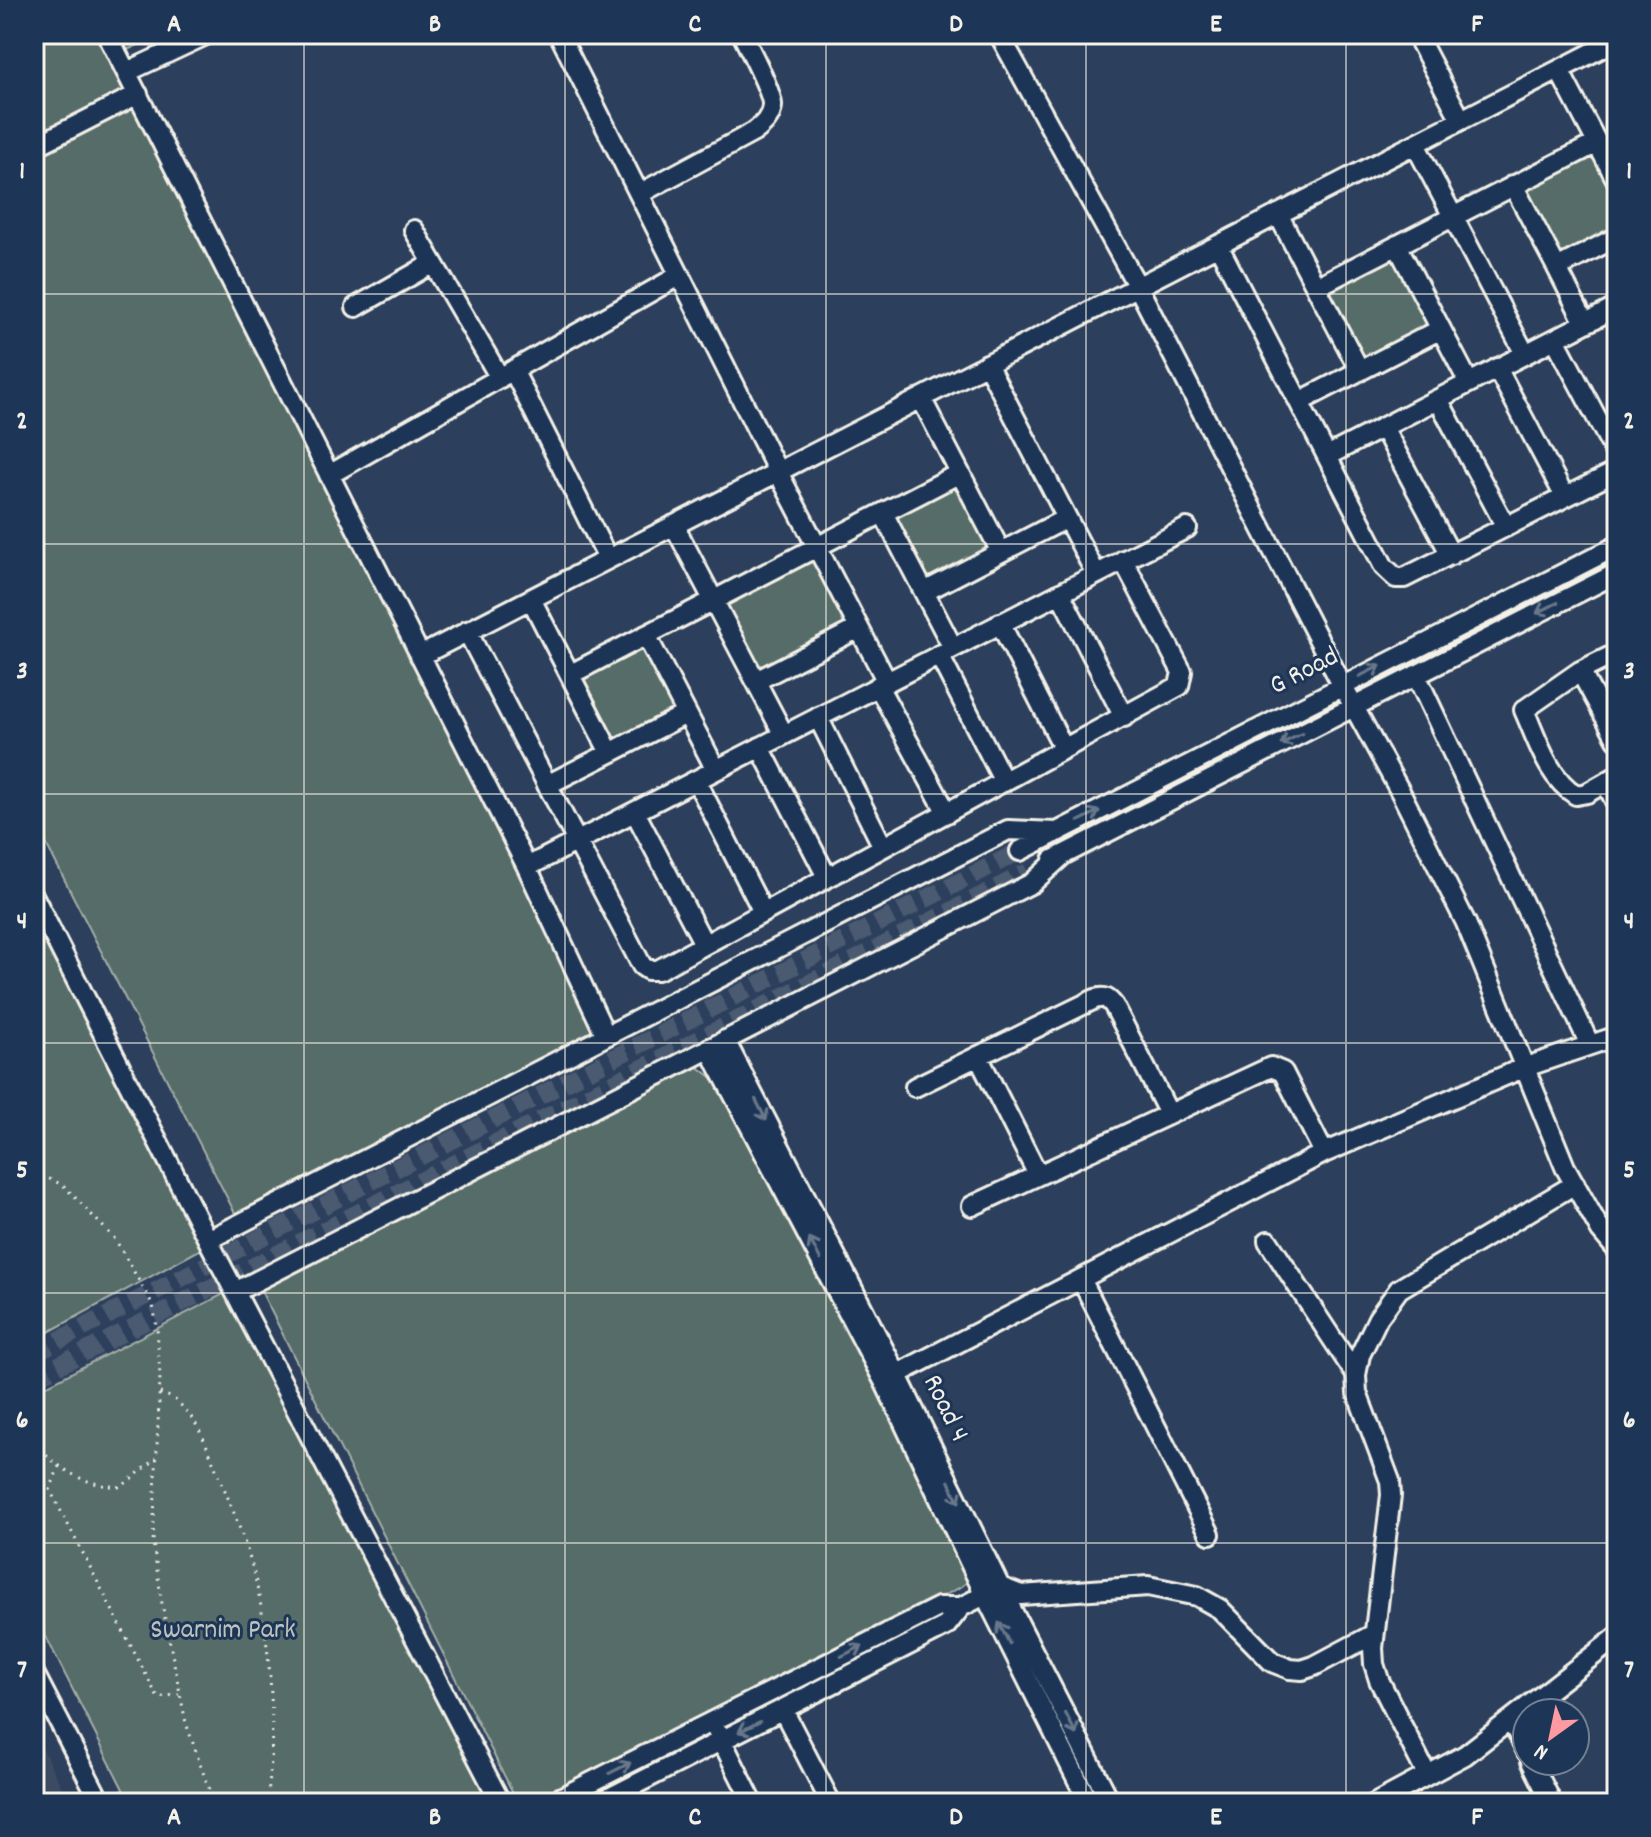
<svg xmlns="http://www.w3.org/2000/svg" width="1651" height="1837" viewBox="0 0 1651 1837" font-family="Dekko,sans-serif">
<style>
.built{fill:#3e4b62}
.green{fill:#566c68;stroke:#a5aea8;stroke-width:2}
.lines{fill:none;stroke-linecap:round;stroke-linejoin:round}
.minor-tunnel{stroke:#4a5a71;stroke-width:18;stroke-dasharray:18 9;stroke-linecap:butt}
.minor-casing{stroke:#f4f1e8;stroke-width:24}
.path{stroke:#f4f1e8;stroke-width:3;stroke-dasharray:2 6;stroke-linecap:butt}
.minor{stroke:#1d3557;stroke-width:18}
.oneway{stroke:#68778a}
.grid{fill:none;stroke:#f4f1e8;stroke-width:2;stroke-opacity:0.55}
.labels{text-anchor:middle;dominant-baseline:central;stroke-width:6;stroke-linejoin:round;paint-order:stroke}
.street-label{font-size:28px;fill:#f4f1e8;stroke:#1d3557}
.park-label{font-size:28px;fill:#bdc2bb;stroke:#1d3557}
.neatline{fill:none;stroke:#f4f1e8;stroke-width:3}
.grid-label{font-size:26px;text-anchor:middle;font-weight:bold;fill:#f4f1e8}
</style>
<rect width="100%" height="100%" fill="#2c3f5c"/>
<filter id="ink" filterUnits="userSpaceOnUse"><feTurbulence type="fractalNoise" baseFrequency=".0125" numOctaves="2"/><feDisplacementMap in="SourceGraphic" scale="16" xChannelSelector="R" yChannelSelector="G"/><feConvolveMatrix kernelMatrix="1 2 1 2 8 2 1 2 1" color-interpolation-filters="sRGB"/></filter>
<g filter="url(#ink)">
<path class="built" d="M 34,1731 L 69,1803 L 34,1803 Z"/>
<path class="green" d="M 34,34 L 162,34 L 112,57 L 605,1045 L 241,1225 L 34,820 Z
M 1594,151 L 1617,195 L 1617,227 L 1557,258 L 1521,188 Z
M 1396,253 L 1432,322 L 1359,360 L 1323,290 Z
M 959,484 L 992,551 L 925,583 L 892,516 Z
M 811,557 L 847,626 L 761,669 L 725,601 Z
M 640,641 L 676,709 L 615,740 L 580,671 Z
M 34,917 L 205,1247 L 34,1340 Z
M 684,1056 L 727,1089 L 970,1580 L 961,1587 L 540,1803 L 528,1803 L 513,1793 L 257,1283 Z
M 229,1291 L 490,1803 L 130,1803 L 34,1613 L 34,1392 Z"/>
<g class="lines">
<path class="minor-tunnel" d="M 34,1353 L 1020,851
M 34,1378 L 1028,872"/>
<defs>
<path id="minor" d="M 107,34 L 527,867 L 606,1036
M 559,34 L 778,472 L 887,682
M 999,34 L 1138,287 L 1342,685 L 1401,793 L 1466,923 L 1565,1167 L 1601,1231 L 1617,1250
M 1416,34 L 1461,120
M 1559,70 L 1617,181
M 127,72 L 208,34
M 1415,144 L 1525,354
M 34,147 L 138,94
M 1513,185 L 1557,268
M 639,194 L 754,132 C 763,125 771,118 772,106 C 773,94 749,48 742,34
M 1278,214 L 1316,287 L 1597,143
M 414,230 L 500,378
M 1218,245 L 1384,567 L 1396,578 L 1404,578 L 1617,471
M 1397,245 L 1469,383
M 1316,287 L 1360,371
M 356,307 L 433,263
M 1585,323 L 1557,268 L 1617,237
M 1555,339 L 1617,456
M 987,364 L 1096,574
M 1497,368 L 1565,497
M 513,370 L 608,559
M 921,398 L 1001,552
M 1438,399 L 1506,527
M 1299,402 L 1441,329
M 1383,427 L 1451,555
M 1327,456 L 1617,307
M 329,475 L 680,275
M 883,513 L 924,592
M 674,525 L 784,735
M 1060,593 L 1124,717
M 531,599 L 610,753 L 547,785
M 1000,623 L 1064,749
M 467,631 L 642,966 L 648,970 L 658,970 L 1179,686 L 1182,672 L 1123,560
M 646,635 L 716,770
M 953,648 L 924,592 L 1067,518
M 1617,653 L 1580,671 L 1524,710 C 1537,739 1548,778 1576,795 L 1587,793 L 1617,776
M 939,655 L 1004,782
M 420,656 L 1617,40
M 1580,671 L 1617,739
M 571,674 L 960,473
M 1416,675 L 1590,1045
M 756,681 L 859,628
M 878,686 L 947,813
M 818,717 L 883,847
M 760,747 L 827,877
M 610,753 L 686,714
M 696,780 L 763,912
M 1606,783 L 1617,805
M 635,812 L 704,944
M 1020,851 L 1617,546
M 1053,860 L 1617,573
M 527,867 L 1187,528
M 34,897 L 208,1240 L 501,1803
M 725,1040 L 897,1375 L 1000,1587 L 1111,1803
M 709,1048 L 884,1381 L 985,1595 L 1089,1803
M 978,1056 L 1038,1175
M 915,1087 L 1095,999 C 1105,996 1108,998 1114,1006 L 1169,1114
M 972,1206 L 1271,1067 L 1283,1072 L 1324,1153
M 208,1240 L 1008,830 L 1057,832
M 1268,1241 L 1356,1375
M 1081,1279 L 1210,1534
M 235,1292 L 1032,883 L 1063,855
M 886,1380 L 1324,1153 L 1523,1068 L 1617,1036
M 34,1673 L 101,1803
M 783,1710 L 831,1803
M 1511,1720 L 1527,1752
M 717,1731 L 753,1803
M 1531,1761 L 1552,1803
M 1427,1775 L 1379,1680 L 1374,1664 L 1373,1648 L 1391,1495 L 1390,1481 L 1357,1393 L 1356,1375 L 1360,1355 L 1378,1318 L 1399,1289 L 1575,1184
M 550,1803 L 939,1607 L 961,1607
M 599,1803 L 946,1626 L 961,1607 L 1000,1587 L 1021,1595 L 1148,1586 L 1197,1596 L 1220,1609 L 1272,1662 L 1290,1669 L 1302,1670 L 1314,1666 L 1374,1634
M 1376,1803 L 1465,1755 L 1617,1637"/>
</defs>
<use href="#minor" class="minor-casing"/>
<path class="path" d="M 34,1175 L 41,1175 L 63,1185 L 115,1239 L 153,1305 L 157,1328 L 160,1377 L 153,1542 L 162,1604 L 186,1723 L 205,1778 L 215,1803
M 160,1393 C 165,1395 172,1397 176,1401 C 198,1418 208,1449 218,1474 C 231,1504 243,1535 252,1566 C 271,1638 277,1729 267,1803
M 34,1445 C 63,1470 81,1485 121,1487 L 157,1458
M 59,1466 L 50,1490 L 158,1698 L 179,1694"/>
<use href="#minor" class="minor"/>
</g>
<defs><path id="oneway-shaft" d="M-6 0H5M1.5-3L5.5 0L1.5 3" fill="none" stroke-width="1.6" stroke-linecap="round" stroke-linejoin="round" transform="scale(2)"/></defs>
<g class="oneway">
<use href="#oneway-shaft" transform="translate(1547 608) rotate(153)"/>
<use href="#oneway-shaft" transform="translate(1370 671) rotate(-27)"/>
<use href="#oneway-shaft" transform="translate(1291 739) rotate(153)"/>
<use href="#oneway-shaft" transform="translate(1089 816) rotate(-27)"/>
<use href="#oneway-shaft" transform="translate(761 1110) rotate(63)"/>
<use href="#oneway-shaft" transform="translate(815 1249) rotate(-118)"/>
<use href="#oneway-shaft" transform="translate(954 1492) rotate(64)"/>
<use href="#oneway-shaft" transform="translate(1004 1633) rotate(-117)"/>
<use href="#oneway-shaft" transform="translate(852 1651) rotate(-27)"/>
<use href="#oneway-shaft" transform="translate(1071 1724) rotate(63)"/>
<use href="#oneway-shaft" transform="translate(749 1727) rotate(154)"/>
<use href="#oneway-shaft" transform="translate(620 1768) rotate(-27)"/>
</g>
</g>
<path class="grid" d="M 304,34 L 304,1803M 565,34 L 565,1803M 826,34 L 826,1803M 1086,34 L 1086,1803M 1346,34 L 1346,1803M 34,294 L 1617,294M 34,544 L 1617,544M 34,794 L 1617,794M 34,1043 L 1617,1043M 34,1293 L 1617,1293M 34,1543 L 1617,1543"/>
<g class="labels">
<g class="street-label">
<text transform="translate(1305 673) rotate(-27)">G Road</text>
<text transform="translate(944 1409) rotate(64)">Road 4</text>
</g>
<g class="park-label">
<text x="223" y="1632">Swarnim Park</text>
</g>
</g>
<rect width="1651" height="1837" fill="none" stroke="#1d3557" stroke-width="88"/>
<g transform="translate(1551 1737) rotate(213)"><circle r="38" fill="#1d3557" stroke="#738091" stroke-width="2"/>
<path d="M0-6L14 30L0 20L-14 30Z" fill="#ff9aa2"/>
<text y="-12" font-size="22" font-weight="bold" text-anchor="middle" fill="#f4f1e8">N</text>
</g>
<rect x="44" y="44" width="1563" height="1749" class="neatline"/>
<g class="grid-label">
<text x="174" y="31">A</text>
<text x="435" y="31">B</text>
<text x="695" y="31">C</text>
<text x="956" y="31">D</text>
<text x="1216" y="31">E</text>
<text x="1477" y="31">F</text>
<text x="22" y="178">1</text>
<text x="1629" y="178">1</text>
<text x="22" y="428">2</text>
<text x="1629" y="428">2</text>
<text x="22" y="678">3</text>
<text x="1629" y="678">3</text>
<text x="22" y="928">4</text>
<text x="1629" y="928">4</text>
<text x="22" y="1177">5</text>
<text x="1629" y="1177">5</text>
<text x="22" y="1427">6</text>
<text x="1629" y="1427">6</text>
<text x="22" y="1677">7</text>
<text x="1629" y="1677">7</text>
<text x="174" y="1824">A</text>
<text x="435" y="1824">B</text>
<text x="695" y="1824">C</text>
<text x="956" y="1824">D</text>
<text x="1216" y="1824">E</text>
<text x="1477" y="1824">F</text>
</g>
</svg>
